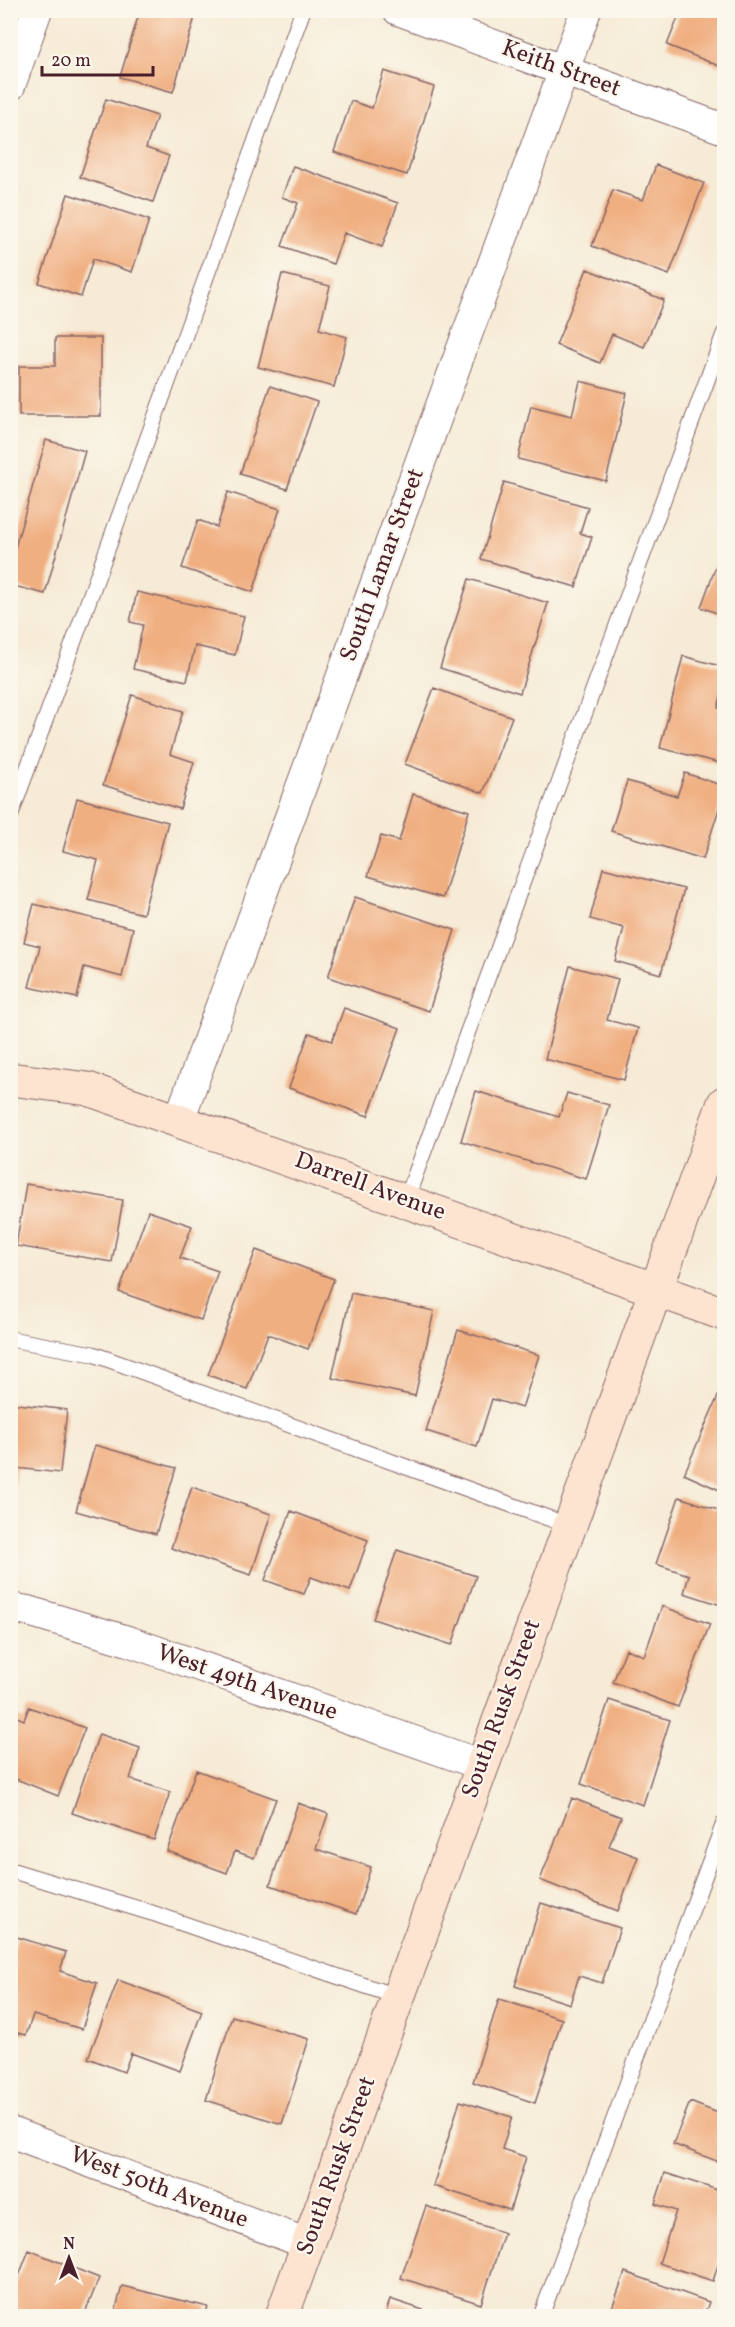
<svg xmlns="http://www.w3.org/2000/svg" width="735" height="2327" viewBox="0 0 735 2327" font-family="Vollkorn,serif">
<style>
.building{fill:#f0af81}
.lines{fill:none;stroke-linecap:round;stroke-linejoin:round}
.lane-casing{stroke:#866667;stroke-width:17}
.street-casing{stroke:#866667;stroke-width:32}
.secondary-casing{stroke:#866667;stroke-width:35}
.lane{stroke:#fff;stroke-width:15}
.street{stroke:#fff;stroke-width:30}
.secondary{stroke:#fde4d1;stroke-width:33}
.labels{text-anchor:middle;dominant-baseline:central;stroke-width:4.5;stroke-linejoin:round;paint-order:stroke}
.street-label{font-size:24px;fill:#4a1f2b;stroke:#fbf7ec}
</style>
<rect width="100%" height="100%" fill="#fbf7ec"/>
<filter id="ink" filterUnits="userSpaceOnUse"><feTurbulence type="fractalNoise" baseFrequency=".0167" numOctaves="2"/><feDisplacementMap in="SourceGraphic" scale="12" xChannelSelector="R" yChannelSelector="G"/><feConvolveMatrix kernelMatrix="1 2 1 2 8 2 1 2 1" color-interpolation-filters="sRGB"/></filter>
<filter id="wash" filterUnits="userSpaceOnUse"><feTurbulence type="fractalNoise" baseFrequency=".008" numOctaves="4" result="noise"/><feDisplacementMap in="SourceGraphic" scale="24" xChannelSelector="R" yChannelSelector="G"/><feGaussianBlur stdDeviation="1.35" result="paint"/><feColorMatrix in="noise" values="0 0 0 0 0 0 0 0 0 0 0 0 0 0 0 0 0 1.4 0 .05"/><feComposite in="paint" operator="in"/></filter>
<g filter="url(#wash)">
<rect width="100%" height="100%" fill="#f6ebd6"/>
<g id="blocks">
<path class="building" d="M 140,10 L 197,10 L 173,92 L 120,77 Z
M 681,10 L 724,10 L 724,53 L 719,66 L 667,45 Z
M 384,71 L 434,87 L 407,175 L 334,152 L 351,101 L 372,108 Z
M 106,99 L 157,116 L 146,148 L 169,156 L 153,202 L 80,177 Z
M 656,165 L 704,183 L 669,275 L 592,246 L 613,190 L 643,200 Z
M 293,166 L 398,203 L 382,247 L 344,233 L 333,264 L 282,246 L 298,203 L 282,197 Z
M 68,194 L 149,220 L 132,272 L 93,259 L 81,297 L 39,283 Z
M 587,269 L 664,300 L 644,347 L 612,334 L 600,363 L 556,345 Z
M 282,274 L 330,286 L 319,329 L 347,337 L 334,387 L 258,367 Z
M 55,338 L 101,338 L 101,416 L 19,416 L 19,366 L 55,366 Z
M 580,381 L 627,393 L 606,481 L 518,459 L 531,406 L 572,416 Z
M 270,386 L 317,402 L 287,489 L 240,474 Z
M 46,440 L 85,451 L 45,594 L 10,585 L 10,565 Z
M 504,482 L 588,507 L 580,533 L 592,537 L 576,587 L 481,559 Z
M 228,492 L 280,509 L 253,592 L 182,568 L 198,520 L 217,527 Z
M 724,544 L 724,616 L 701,607 Z
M 469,579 L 548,603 L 520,693 L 440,668 Z
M 137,592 L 244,616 L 235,655 L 195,646 L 187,681 L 133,669 L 143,625 L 130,622 Z
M 683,656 L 724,667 L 724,685 L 718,708 L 724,709 L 724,764 L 660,748 Z
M 434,688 L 512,717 L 483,793 L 405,764 Z
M 132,695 L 183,711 L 170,754 L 194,762 L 180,809 L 103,785 Z
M 685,773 L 724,786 L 724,793 L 703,859 L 611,831 L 627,781 L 677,796 Z
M 413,794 L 469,811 L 443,898 L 368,876 L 381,836 L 399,841 Z
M 77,798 L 168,822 L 143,914 L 88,900 L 98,860 L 63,851 Z
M 603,868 L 684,889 L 661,974 L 615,961 L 624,928 L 590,919 Z
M 355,897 L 455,930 L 429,1011 L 328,977 Z
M 34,904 L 133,928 L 122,977 L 84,967 L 77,998 L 29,987 L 40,946 L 24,942 Z
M 570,966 L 618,979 L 607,1020 L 638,1028 L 624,1080 L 545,1059 Z
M 344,1008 L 400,1028 L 368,1116 L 289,1088 L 309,1033 L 332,1041 Z
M 476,1091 L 559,1117 L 567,1093 L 609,1105 L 586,1179 L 461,1141 Z
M 26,1184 L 123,1200 L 112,1262 L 16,1246 Z
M 148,1211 L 192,1226 L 180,1258 L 218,1271 L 201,1320 L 119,1292 Z
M 256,1250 L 334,1279 L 308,1349 L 268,1334 L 247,1389 L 208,1375 Z
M 351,1293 L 434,1311 L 415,1396 L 332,1378 Z
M 458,1330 L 539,1355 L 522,1408 L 492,1399 L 477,1447 L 426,1431 Z
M 719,1394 L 724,1396 L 724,1492 L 684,1474 Z
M 10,1403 L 67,1410 L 60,1473 L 16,1468 L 13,1494 L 10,1494 Z
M 95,1445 L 176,1468 L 156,1534 L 76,1511 Z
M 192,1487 L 271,1514 L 251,1575 L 171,1548 Z
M 679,1497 L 724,1512 L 724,1606 L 684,1593 L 689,1575 L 656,1564 Z
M 291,1511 L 368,1540 L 350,1591 L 311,1577 L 304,1594 L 265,1580 Z
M 397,1550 L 476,1576 L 452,1645 L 373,1619 Z
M 662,1606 L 710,1624 L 678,1707 L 613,1682 L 626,1649 L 644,1656 Z
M 609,1700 L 670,1720 L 643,1805 L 581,1784 Z
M 29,1707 L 85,1728 L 58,1796 L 11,1777 L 10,1714 L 24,1720 Z
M 99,1734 L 140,1748 L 130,1779 L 170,1792 L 154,1840 L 72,1813 Z
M 196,1770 L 276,1799 L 254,1858 L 235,1851 L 227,1873 L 167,1851 Z
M 572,1798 L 621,1817 L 609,1846 L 638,1857 L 618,1911 L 540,1880 Z
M 298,1803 L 328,1814 L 316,1849 L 371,1867 L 356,1914 L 270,1885 Z
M 541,1903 L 620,1928 L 602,1983 L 579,1976 L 570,2004 L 515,1986 Z
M 17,1937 L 66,1952 L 60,1971 L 97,1983 L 82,2029 L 33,2015 L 26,2035 L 10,2031 L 10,1959 Z
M 118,1980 L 202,2011 L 180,2071 L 131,2053 L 124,2072 L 88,2058 Z
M 499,1999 L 562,2019 L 535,2103 L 473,2082 Z
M 232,2016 L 309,2039 L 282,2124 L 206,2100 Z
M 724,2098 L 724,2164 L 673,2144 L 690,2102 L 718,2113 Z
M 460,2101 L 512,2117 L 502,2149 L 526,2157 L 510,2210 L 433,2186 Z
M 665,2173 L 724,2192 L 724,2246 L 713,2281 L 659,2263 L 676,2211 L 655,2204 Z
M 426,2206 L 504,2233 L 481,2304 L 401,2278 Z
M 29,2250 L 99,2278 L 84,2316 L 10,2316 L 10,2299 Z
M 625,2272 L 709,2302 L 704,2316 L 609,2316 Z
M 122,2286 L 208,2307 L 205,2316 L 114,2316 Z
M 390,2299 L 441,2316 L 385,2316 Z"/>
</g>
</g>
<g filter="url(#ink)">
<use href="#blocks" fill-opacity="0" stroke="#866667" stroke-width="1.5"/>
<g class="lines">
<defs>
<path id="lane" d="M 10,817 L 303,10
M 406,1200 L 724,334
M 10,1339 L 93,1354 L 570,1526
M 10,1870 L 152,1913 L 398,1997
M 541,2316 L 724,1823"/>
<path id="street" d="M 398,10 L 724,129
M 10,86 L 37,10
M 179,1120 L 586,10
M 10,1608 L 28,1611 L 128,1641 L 482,1765
M 10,2132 L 308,2244"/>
<path id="secondary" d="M 10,1079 L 88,1089 L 724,1314
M 282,2316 L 724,1103"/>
</defs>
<use href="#lane" class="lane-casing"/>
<use href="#street" class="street-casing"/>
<use href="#secondary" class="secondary-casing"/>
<use href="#lane" class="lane"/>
<use href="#street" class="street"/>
<use href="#secondary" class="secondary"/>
</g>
</g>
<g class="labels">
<g class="street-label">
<text transform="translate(561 69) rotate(20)">Keith Street</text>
<text transform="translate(383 565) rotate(-70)">South Lamar Street</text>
<text transform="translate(370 1187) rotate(20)">Darrell Avenue</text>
<text transform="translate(247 1683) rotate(19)">West 49th Avenue</text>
<text transform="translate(502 1709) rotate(-70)">South Rusk Street</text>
<text transform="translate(337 2166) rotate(-70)">South Rusk Street</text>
<text transform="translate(159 2188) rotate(21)">West 50th Avenue</text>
</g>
</g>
<rect width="735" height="2327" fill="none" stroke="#fbf7ec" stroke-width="36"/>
<g transform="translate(69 2258)" stroke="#fbf7ec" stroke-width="4.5" paint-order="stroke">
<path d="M0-4.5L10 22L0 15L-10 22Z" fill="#4a1f2b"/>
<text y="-9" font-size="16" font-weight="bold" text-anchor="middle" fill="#4a1f2b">N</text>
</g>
<path d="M42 66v9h111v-9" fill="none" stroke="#4a1f2b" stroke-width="3"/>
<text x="51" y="66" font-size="18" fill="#4a1f2b" stroke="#fbf7ec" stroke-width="4.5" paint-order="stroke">20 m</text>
</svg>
